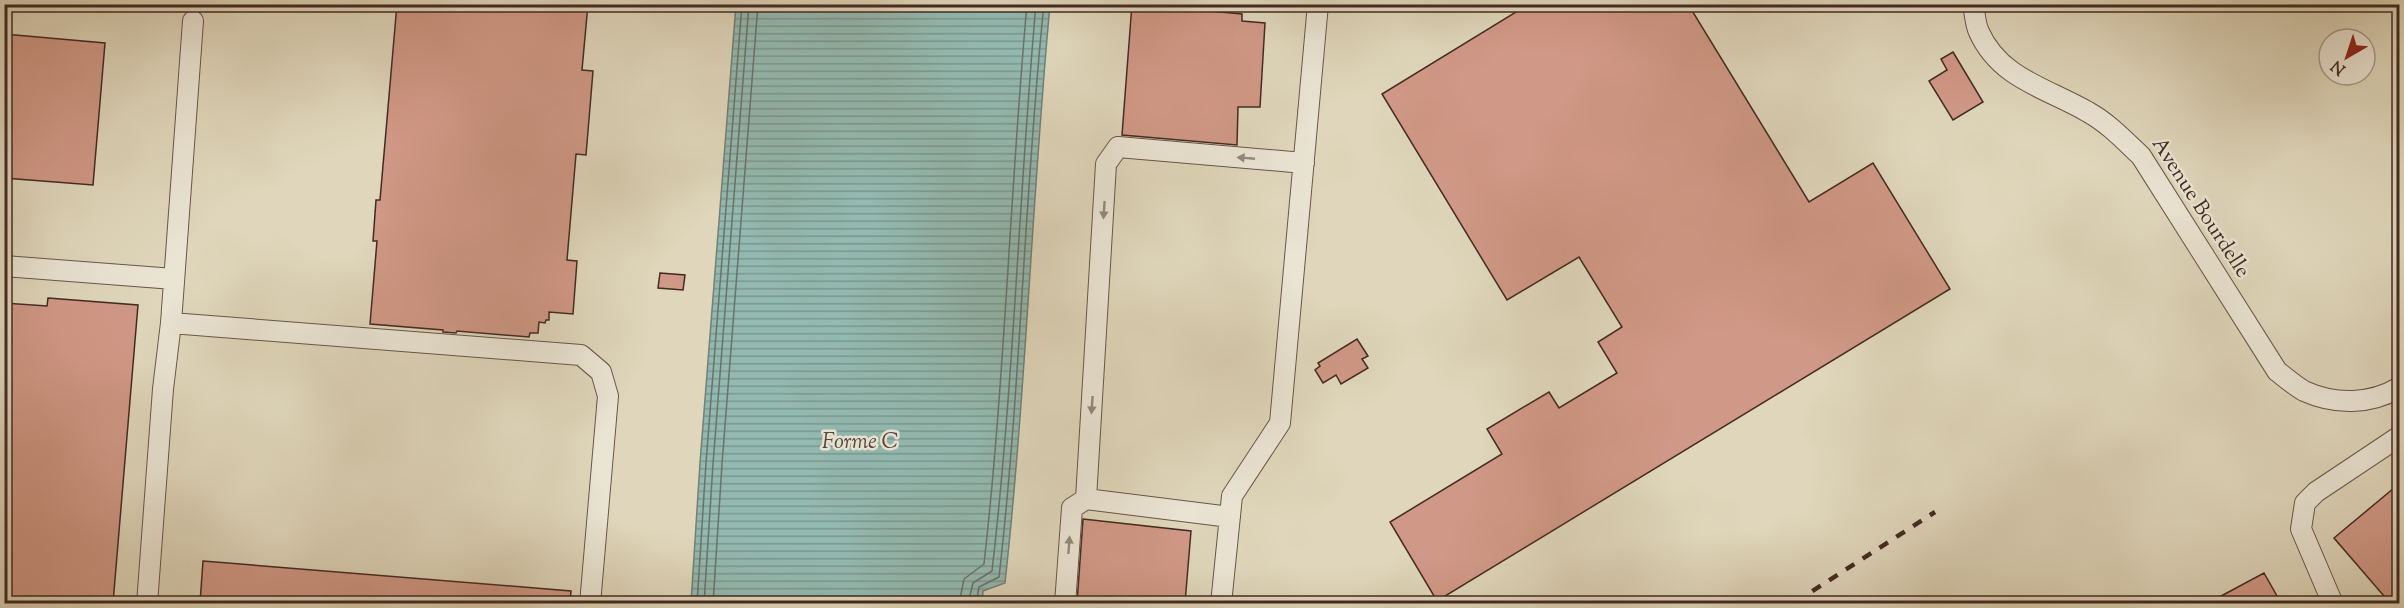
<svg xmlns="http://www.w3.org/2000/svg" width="2404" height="608" viewBox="0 0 2404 608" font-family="'Sorts Mill Goudy',serif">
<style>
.water{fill:url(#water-rules);stroke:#738077;stroke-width:1.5}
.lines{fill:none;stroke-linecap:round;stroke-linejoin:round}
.shore{stroke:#6b7269;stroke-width:1.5}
.building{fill:#d09886;stroke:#432b22;stroke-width:1.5}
.minor-casing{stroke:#6a5648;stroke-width:22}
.minor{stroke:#eae4d3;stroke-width:20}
.rail{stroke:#432b22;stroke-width:4.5;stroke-dasharray:10 10;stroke-linecap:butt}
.oneway{fill:#96887a}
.labels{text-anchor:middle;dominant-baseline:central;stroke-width:5;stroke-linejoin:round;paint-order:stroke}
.street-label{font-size:21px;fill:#432b22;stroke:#eae4d3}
.water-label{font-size:22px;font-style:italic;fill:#53473e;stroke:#eae4d3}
</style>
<defs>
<pattern id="water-rules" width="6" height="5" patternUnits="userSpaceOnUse" patternTransform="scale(1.5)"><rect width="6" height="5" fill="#93b9b0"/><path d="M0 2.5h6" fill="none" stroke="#7a978f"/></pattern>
</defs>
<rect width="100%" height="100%" fill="#dfd6bb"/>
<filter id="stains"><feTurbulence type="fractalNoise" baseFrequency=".00333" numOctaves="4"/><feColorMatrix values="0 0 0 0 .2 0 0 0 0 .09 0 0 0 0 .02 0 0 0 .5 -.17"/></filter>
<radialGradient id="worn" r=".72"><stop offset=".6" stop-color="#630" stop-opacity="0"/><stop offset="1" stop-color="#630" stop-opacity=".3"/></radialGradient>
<path class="water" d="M 736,5 L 1050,5 C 1032,197 1026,391 1005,583 L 983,591 L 982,603 L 691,603 L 700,463 Z"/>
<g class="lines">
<path class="shore" d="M 697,604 L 706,463 L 742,4
M 704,604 L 713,464 L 749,4
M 713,604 L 722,464 L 758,4
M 959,604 L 964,579 L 984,564 C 1005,378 1010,191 1027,4
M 968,604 L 973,583 L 992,571 C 1014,382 1019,193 1036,4
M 976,604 L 979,587 L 999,577 C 1021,386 1024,195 1044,4"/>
</g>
<path class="building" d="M 397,4 L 588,4 L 582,70 L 593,71 L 586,155 L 576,154 L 567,260 L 577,261 L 573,314 L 549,312 L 549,320 L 546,320 L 545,323 L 539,322 L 538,333 L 530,333 L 529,337 L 457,331 L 456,333 L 443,332 L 443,330 L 370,324 L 377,241 L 373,241 L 376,200 L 380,200 Z
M 1132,4 L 1242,14 L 1242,21 L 1265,23 L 1260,107 L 1238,107 L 1237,145 L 1122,135 Z
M 1529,4 L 1688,4 L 1809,202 L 1873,163 L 1950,289 L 1437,601 L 1390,522 L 1502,454 L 1487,429 L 1549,392 L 1559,408 L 1617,373 L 1598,342 L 1622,327 L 1579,257 L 1507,300 L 1382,94 Z
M 4,34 L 105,43 L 93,185 L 4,178 Z
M 1953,52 L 1983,102 L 1953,120 L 1929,81 L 1947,70 L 1941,59 Z
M 660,273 L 685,275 L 683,290 L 658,288 Z
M 48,298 L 138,305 L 113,603 L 4,603 L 4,303 L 47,306 Z
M 1357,339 L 1368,356 L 1362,359 L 1368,368 L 1341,384 L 1336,375 L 1323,383 L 1315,370 L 1320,366 L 1318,363 Z
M 2400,483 L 2400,603 L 2390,603 L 2334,538 Z
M 1083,519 L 1191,531 L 1185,603 L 1077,603 Z
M 203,561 L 571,591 L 570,603 L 200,603 Z
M 2264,573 L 2281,603 L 2208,603 Z"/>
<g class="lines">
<defs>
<path id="minor" d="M 1973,4 C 1975,13 1975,24 1979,32 C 2000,79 2047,88 2088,112 C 2108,123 2124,140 2141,156 L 2277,371 C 2286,378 2295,386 2304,391 C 2335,405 2370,405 2400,387
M 4,266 L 174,279
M 171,323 L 581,355 L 601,372 L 608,396 L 590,604
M 1086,499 L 1106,164 L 1118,147 L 1304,163
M 147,604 L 163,389 L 171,323 L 193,21
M 1065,604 L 1072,508 L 1086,499 L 1230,517
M 1221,604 L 1232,496 L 1280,423 L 1318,4
M 2333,604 L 2301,529 L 2305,503 L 2316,492 L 2400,436"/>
</defs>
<use href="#minor" class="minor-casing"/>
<use href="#minor" class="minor"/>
<path class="rail" d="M 1797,604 L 1811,592 L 1935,512"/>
</g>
<defs><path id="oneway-solid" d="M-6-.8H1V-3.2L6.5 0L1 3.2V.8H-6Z" transform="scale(1.5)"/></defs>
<g class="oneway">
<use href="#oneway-solid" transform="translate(1246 158) rotate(-175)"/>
<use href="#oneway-solid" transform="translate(1104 210) rotate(94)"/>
<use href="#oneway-solid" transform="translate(1092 405) rotate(94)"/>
<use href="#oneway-solid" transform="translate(1069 545) rotate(-86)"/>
</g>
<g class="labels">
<g class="street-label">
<text transform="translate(2200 208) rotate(57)">Avenue Bourdelle</text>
</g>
<g class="water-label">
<text x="860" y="443">Forme C</text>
</g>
</g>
<rect width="2404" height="608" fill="none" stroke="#dfd6bb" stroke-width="24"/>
<rect x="6" y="6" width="2392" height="596" fill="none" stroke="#432b22" stroke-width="3"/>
<rect x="12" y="12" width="2380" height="584" fill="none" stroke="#432b22" stroke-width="1.5"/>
<g transform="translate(2347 57) rotate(219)"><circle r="28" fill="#eae4d3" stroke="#a79a8c" stroke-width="1.5"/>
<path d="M0-4.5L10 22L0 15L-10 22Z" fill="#8f2418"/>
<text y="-9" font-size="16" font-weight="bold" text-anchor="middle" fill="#432b22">N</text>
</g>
<rect width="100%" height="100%" filter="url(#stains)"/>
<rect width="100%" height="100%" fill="url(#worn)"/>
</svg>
